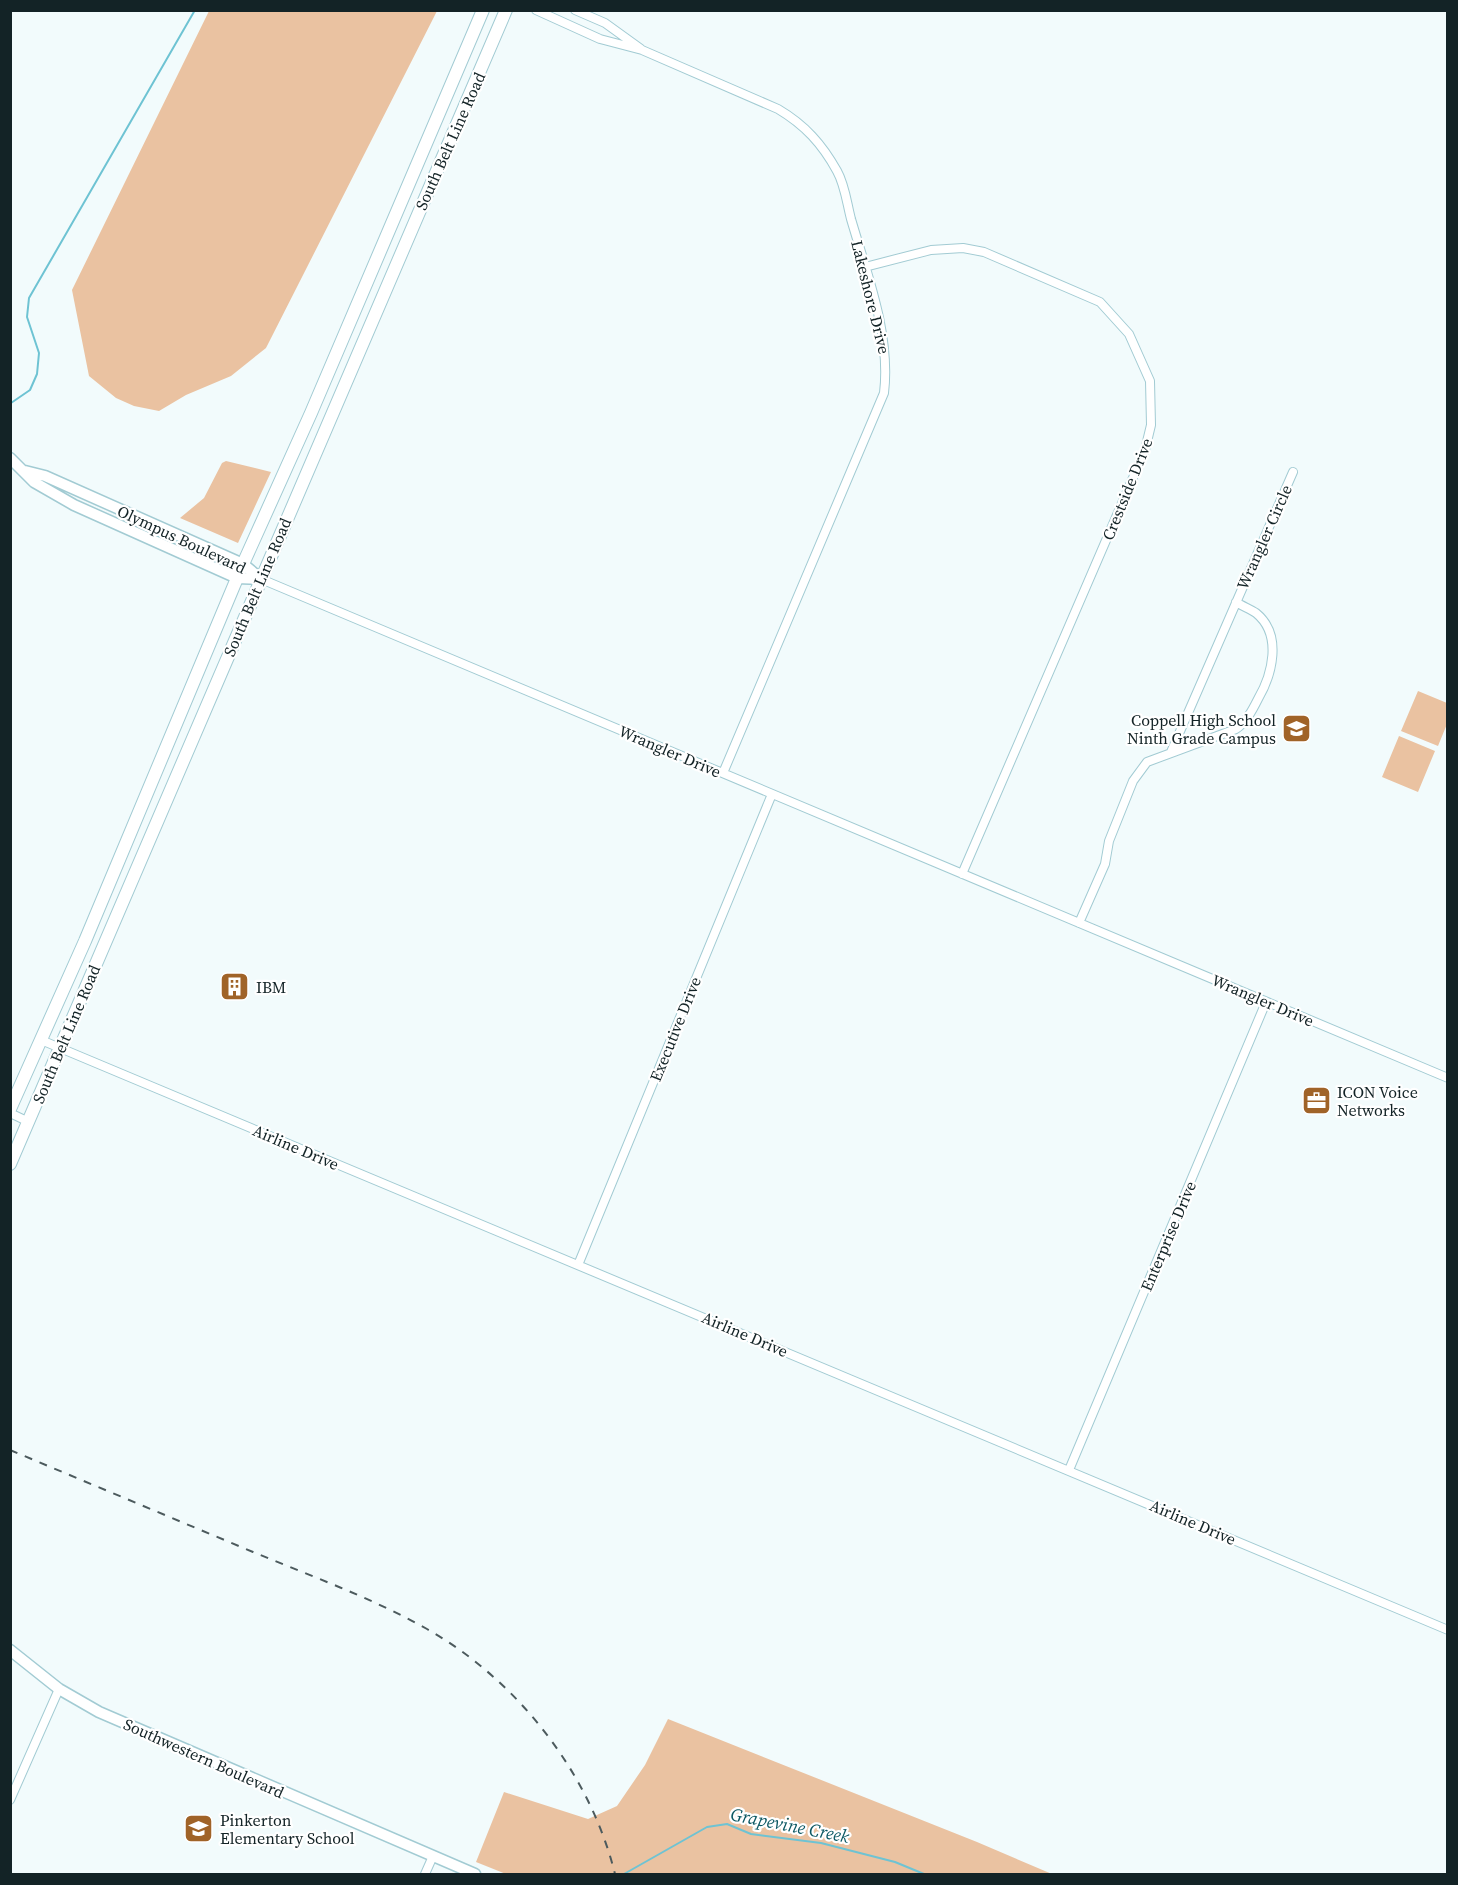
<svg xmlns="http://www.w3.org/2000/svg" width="1458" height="1885" viewBox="0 0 1458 1885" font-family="'Source Serif 4',serif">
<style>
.green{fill:#eac2a1}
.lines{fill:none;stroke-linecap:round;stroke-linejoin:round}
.stream{stroke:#6ec3d3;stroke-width:2}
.street-casing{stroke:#a2cbd3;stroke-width:10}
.secondary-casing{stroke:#a2cbd3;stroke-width:13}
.primary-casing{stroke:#a2cbd3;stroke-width:14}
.street{stroke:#fff;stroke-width:8}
.secondary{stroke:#fff;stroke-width:10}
.primary{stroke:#fff;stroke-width:12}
.rail{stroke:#4c5a5d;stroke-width:2;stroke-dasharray:8 8;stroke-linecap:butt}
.labels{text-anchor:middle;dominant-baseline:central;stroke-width:4.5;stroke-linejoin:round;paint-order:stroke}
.street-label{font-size:16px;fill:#132326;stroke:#fff}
.poi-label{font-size:16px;fill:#132326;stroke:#fff;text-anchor:start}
.water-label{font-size:18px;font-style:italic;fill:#0c5863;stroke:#fff}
</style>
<rect width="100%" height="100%" fill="#f2fbfc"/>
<path class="green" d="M 209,11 L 437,11 L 266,348 L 231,376 L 186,395 L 159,411 L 134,406 L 116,398 L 89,376 L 72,290 Z
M 226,461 L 271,472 L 238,543 L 180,518 L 204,498 L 222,463 Z
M 1418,691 L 1447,703 L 1447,724 L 1438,746 L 1401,731 Z
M 1399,736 L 1435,751 L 1418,792 L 1382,777 Z
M 668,1719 L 977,1842 L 1052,1874 L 506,1874 L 476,1862 L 504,1792 L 588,1819 L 617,1806 L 645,1765 Z"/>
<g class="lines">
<path class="stream" d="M 11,403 L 30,390 L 37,374 L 39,353 L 27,317 L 29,298 L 195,10
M 624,1874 L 707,1827 L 727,1824 L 751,1834 L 821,1843 L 895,1862 L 924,1874"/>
<defs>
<path id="street" d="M 536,10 L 600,39 L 642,50 L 778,109 C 805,125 822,144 837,171 C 845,185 847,204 851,219 C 867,274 891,335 884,393 L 723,773
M 575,10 L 605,23 L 641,49
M 865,267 L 931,250 L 963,248 L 984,252 L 1100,302 L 1129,334 L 1150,381 L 1151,425 L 1145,450 L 962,874
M 261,579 L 1448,1078
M 1171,752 L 1293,472
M 1079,923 L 1105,864 L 1109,841 L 1133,781 L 1147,762 L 1236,729 C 1246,722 1252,711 1258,699 C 1272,675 1283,635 1256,613 C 1250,609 1242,606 1236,602
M 41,1040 L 1448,1630
M 10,1113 L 29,1122
M 578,1265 L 772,794
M 1069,1470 L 1266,1002
M 10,1800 L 59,1689
M 425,1874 L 433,1856"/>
<path id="secondary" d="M 10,458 L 34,482 L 74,505 L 237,578 L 261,579
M 25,471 L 45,476 L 243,564 L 261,579
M 10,1650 L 59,1689 L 99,1712 L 475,1874"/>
<path id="primary" d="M 10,1109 L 85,941 L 243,564 L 311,413 L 483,10
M 10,1164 L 506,10"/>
</defs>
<use href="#street" class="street-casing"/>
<use href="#secondary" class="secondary-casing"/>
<use href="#primary" class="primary-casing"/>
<use href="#street" class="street"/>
<use href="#secondary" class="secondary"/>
<use href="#primary" class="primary"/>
<path class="rail" d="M 10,1450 C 91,1484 172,1518 253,1552 C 311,1576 372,1598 427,1629 C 517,1680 590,1773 615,1874"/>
</g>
<defs>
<symbol id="school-square" viewBox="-11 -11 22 22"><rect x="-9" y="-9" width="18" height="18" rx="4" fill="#a06328" stroke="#fff"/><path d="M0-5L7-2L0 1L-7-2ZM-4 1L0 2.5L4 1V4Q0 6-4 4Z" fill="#fff"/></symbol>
<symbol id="building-square" viewBox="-11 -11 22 22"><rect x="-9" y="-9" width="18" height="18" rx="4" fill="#a06328" stroke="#fff"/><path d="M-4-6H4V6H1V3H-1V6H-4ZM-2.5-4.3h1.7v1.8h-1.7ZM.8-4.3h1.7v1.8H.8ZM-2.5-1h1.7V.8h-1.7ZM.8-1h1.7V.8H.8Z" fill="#fff"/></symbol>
<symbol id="office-square" viewBox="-11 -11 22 22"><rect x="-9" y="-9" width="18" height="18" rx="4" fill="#a06328" stroke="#fff"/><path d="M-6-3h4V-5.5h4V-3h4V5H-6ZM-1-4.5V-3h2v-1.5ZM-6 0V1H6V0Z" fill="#fff"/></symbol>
</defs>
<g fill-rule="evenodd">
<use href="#school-square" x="1280" y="712" width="33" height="33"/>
<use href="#building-square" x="218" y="970" width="33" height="33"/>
<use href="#office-square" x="1300" y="1084" width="33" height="33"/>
<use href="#school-square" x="182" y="1812" width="33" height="33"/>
</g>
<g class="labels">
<g class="street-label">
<text transform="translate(450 141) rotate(-66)">South Belt Line Road</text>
<text transform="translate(871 297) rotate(76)">Lakeshore Drive</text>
<text transform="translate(1127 489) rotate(-68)">Crestside Drive</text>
<text transform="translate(1264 537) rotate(-66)">Wrangler Circle</text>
<text transform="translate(182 539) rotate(25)">Olympus Boulevard</text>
<text transform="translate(257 587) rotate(-67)">South Belt Line Road</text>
<text transform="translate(670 751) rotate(23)">Wrangler Drive</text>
<text transform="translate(1263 1000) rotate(23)">Wrangler Drive</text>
<text transform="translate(675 1029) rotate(-68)">Executive Drive</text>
<text transform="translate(66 1034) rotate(-67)">South Belt Line Road</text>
<text transform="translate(296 1147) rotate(23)">Airline Drive</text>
<text transform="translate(1168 1236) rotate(-67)">Enterprise Drive</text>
<text transform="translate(745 1334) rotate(23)">Airline Drive</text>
<text transform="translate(1193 1522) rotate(23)">Airline Drive</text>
<text transform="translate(204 1758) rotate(24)">Southwestern Boulevard</text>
</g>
<g class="poi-label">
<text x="1276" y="720" text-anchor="end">Coppell High School<tspan x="1276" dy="18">Ninth Grade Campus</tspan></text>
<text x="256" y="987">IBM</text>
<text x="1337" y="1092">ICON Voice<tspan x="1337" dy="18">Networks</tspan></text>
<text x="220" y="1820">Pinkerton<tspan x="220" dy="18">Elementary School</tspan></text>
</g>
<g class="water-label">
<text transform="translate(790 1825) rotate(11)">Grapevine Creek</text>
</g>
</g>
<rect width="1458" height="1885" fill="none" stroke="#132326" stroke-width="24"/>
</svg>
